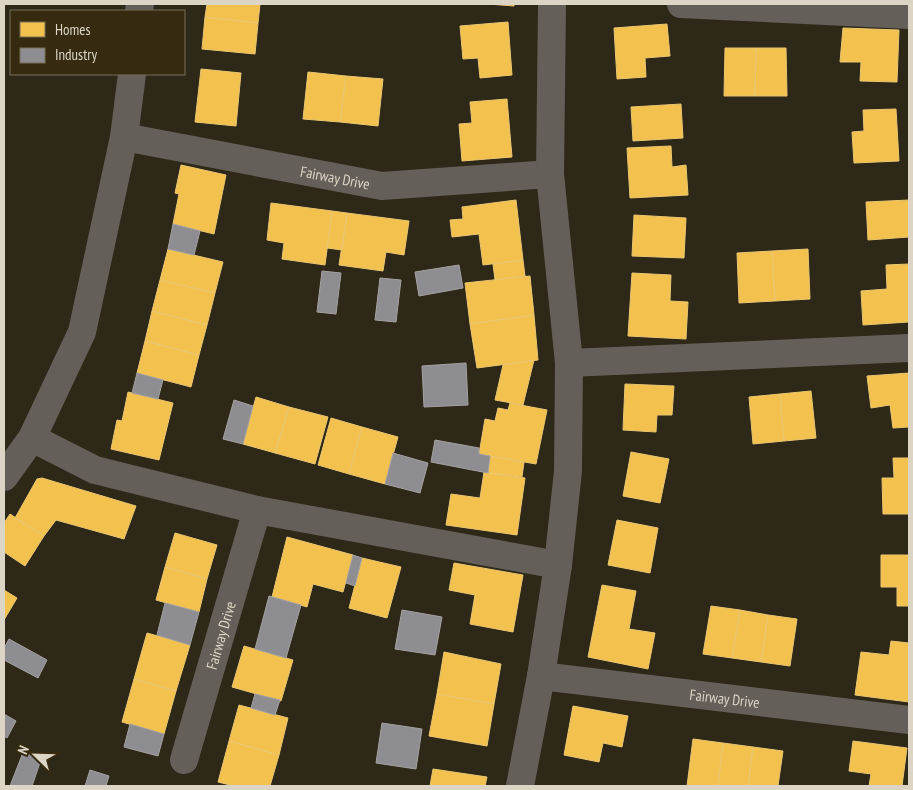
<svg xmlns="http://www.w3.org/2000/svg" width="913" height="790" viewBox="0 0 913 790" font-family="'PT Sans Narrow',sans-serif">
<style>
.homes{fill:#f2c14e;stroke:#ebc772}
.industry{fill:#8d8d92;stroke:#a5a3a1}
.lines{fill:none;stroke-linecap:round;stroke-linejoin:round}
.minor{stroke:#645f59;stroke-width:28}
.labels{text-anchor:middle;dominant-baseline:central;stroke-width:5;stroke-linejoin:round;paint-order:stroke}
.street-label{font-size:15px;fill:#dcd5c5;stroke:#362b10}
</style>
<rect width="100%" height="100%" fill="#2e2818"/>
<path class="homes" d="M 207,4 L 260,4 L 258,23 L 205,17 Z
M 488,4 L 514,4 L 514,6 Z
M 205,17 L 258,23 L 255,54 L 202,49 Z
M 508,22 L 512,75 L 480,78 L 478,58 L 463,59 L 460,26 Z
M 667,24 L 670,56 L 645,58 L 646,77 L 617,79 L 614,28 Z
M 843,28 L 899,30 L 897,82 L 860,81 L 861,62 L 840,62 Z
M 725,48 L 756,48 L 755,96 L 724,96 Z
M 756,48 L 786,48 L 787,96 L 755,96 Z
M 201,69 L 241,73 L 236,126 L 195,122 Z
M 308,72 L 346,76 L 340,122 L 303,119 Z
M 346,76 L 383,79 L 378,126 L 340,122 Z
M 507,99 L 512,157 L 462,161 L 459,124 L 472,123 L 470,102 Z
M 681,104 L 683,138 L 633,141 L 631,107 Z
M 896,109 L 899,161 L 854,163 L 852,132 L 864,131 L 863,110 Z
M 671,146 L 672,167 L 686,165 L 688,195 L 630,198 L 627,148 Z
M 181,165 L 226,175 L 214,234 L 173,224 L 179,194 L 175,193 Z
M 516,200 L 523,260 L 483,265 L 479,234 L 452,237 L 450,220 L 463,219 L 462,207 Z
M 909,200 L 909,237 L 868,240 L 866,202 Z
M 271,203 L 332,211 L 325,265 L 282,259 L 284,243 L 267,240 Z
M 332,211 L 347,213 L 342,250 L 327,248 Z
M 347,213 L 409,221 L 404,255 L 386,252 L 383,271 L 339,265 Z
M 634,215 L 686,218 L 684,258 L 632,256 Z
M 168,249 L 223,262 L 215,293 L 160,280 Z
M 808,249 L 810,299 L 775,301 L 772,251 Z
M 772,251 L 775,301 L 739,303 L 737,253 Z
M 523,260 L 525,276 L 495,280 L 493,264 Z
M 909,264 L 909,322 L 863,325 L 861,291 L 887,289 L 886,265 Z
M 632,273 L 671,275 L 670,301 L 688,302 L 686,339 L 628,336 Z
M 530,276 L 534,315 L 470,324 L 465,283 Z
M 160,280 L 215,293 L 207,325 L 152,311 Z
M 152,311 L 207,325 L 199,355 L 145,341 Z
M 534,315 L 538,360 L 477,368 L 470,324 Z
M 145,341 L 199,355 L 191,387 L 137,373 Z
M 534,360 L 523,405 L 495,400 L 503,365 Z
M 909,373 L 909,427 L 893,428 L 890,405 L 871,408 L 867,376 Z
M 625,384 L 674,386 L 672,415 L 657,415 L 656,432 L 623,430 Z
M 811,391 L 816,438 L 784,441 L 780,394 Z
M 128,392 L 173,403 L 159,460 L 111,449 L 117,420 L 122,421 Z
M 780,394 L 784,441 L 753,444 L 749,397 Z
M 256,397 L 289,407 L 275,453 L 243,444 Z
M 510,403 L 547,410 L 536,464 L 479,454 L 485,419 L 495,421 L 498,408 L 508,410 Z
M 289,407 L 328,417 L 315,464 L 275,453 Z
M 331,418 L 362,427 L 349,474 L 318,465 Z
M 362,427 L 398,437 L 385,484 L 349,474 Z
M 631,452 L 669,459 L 660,503 L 623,496 Z
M 490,456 L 524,462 L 522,477 L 488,473 Z
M 893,458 L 909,458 L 909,514 L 883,514 L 882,478 L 894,478 Z
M 484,472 L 525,478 L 517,535 L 446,525 L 451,494 L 480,498 Z
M 42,478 L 136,506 L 124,539 L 56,520 L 44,536 L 15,518 L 37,479 Z
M 10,514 L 44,536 L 25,566 L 4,552 L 4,523 Z
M 617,520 L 658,528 L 650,573 L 608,565 Z
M 175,533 L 217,545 L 207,579 L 165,567 Z
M 287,537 L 353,555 L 343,592 L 313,584 L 307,607 L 272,597 Z
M 881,555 L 909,555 L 909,606 L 897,606 L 897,587 L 881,587 Z
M 362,558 L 401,567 L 387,618 L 349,608 Z
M 454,563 L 523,575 L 513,632 L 470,624 L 475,595 L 449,590 Z
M 165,567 L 207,579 L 199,612 L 156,600 Z
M 602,585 L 636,591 L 629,629 L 655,633 L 648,669 L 588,657 Z
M 4,590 L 17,598 L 4,620 Z
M 711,606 L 740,610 L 732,658 L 703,654 Z
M 740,610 L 768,615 L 761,662 L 732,658 Z
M 768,615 L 797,619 L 790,666 L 761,662 Z
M 147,633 L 190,645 L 176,691 L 134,679 Z
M 891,641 L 909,643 L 909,702 L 855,695 L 861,652 L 889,655 Z
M 244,646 L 293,660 L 281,701 L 232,687 Z
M 444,652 L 501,664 L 494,704 L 437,694 Z
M 134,679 L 176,691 L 164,734 L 122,722 Z
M 437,694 L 494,704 L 487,746 L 429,736 Z
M 239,705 L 288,718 L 279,755 L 229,741 Z
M 573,706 L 628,716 L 622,747 L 603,743 L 599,762 L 564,755 Z
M 693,739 L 723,743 L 718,786 L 687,786 Z
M 229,741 L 279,755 L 270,786 L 234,786 L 218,782 Z
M 853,741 L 907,748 L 902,786 L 869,786 L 871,774 L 849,771 Z
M 723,743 L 753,747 L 748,786 L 718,786 Z
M 753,747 L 783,751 L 778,786 L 748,786 Z
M 433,769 L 487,777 L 485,786 L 430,786 Z"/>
<path class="industry" d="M 173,224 L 200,231 L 194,255 L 168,249 Z
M 459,265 L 463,288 L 419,296 L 415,272 Z
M 322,271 L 341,273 L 336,314 L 317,312 Z
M 380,278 L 401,280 L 396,322 L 375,320 Z
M 466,363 L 468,405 L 424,407 L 422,366 Z
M 137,373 L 163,380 L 158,399 L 132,393 Z
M 234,400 L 253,406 L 243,444 L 223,439 Z
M 435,440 L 479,448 L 479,454 L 490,456 L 488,473 L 431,462 Z
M 393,453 L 428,463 L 420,493 L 385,484 Z
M 353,555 L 362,558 L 355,586 L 346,583 Z
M 269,596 L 301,605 L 286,658 L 255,649 Z
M 165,603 L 199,612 L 190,645 L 157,635 Z
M 402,610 L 442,617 L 435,655 L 395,649 Z
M 9,639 L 47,660 L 38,678 L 4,660 L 4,648 Z
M 255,694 L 280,700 L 275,715 L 251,708 Z
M 4,714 L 16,721 L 7,738 L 4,736 Z
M 382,723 L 422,729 L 416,769 L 376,763 Z
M 130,724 L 164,734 L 158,756 L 124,747 Z
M 24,750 L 42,757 L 32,786 L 10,786 Z
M 90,770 L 109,776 L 106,786 L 85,786 Z"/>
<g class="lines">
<g class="minor">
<path d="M 681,4 L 909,15"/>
<path d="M 139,11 L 140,4"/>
<path id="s1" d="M 124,137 L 382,186 L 550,174"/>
<path d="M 569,363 L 909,348"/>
<path d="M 32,438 L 95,470 L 257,510 L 558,565"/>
<path d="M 4,477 L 32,438 L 82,332 L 124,137 L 132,74"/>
<path id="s2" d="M 541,676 L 909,720"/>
<path id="s3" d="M 184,760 L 257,510"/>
<path d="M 520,786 L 541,676 L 558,565 L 568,471 L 569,363 L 550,174 L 552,4"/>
</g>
</g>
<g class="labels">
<g class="street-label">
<text stroke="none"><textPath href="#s1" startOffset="215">Fairway Drive</textPath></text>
<text stroke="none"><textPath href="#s3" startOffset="130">Fairway Drive</textPath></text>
<text stroke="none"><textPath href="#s2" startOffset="185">Fairway Drive</textPath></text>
</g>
</g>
<rect width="913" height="790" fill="none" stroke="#dcd5c5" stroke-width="10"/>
<rect x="10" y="10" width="175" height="65" fill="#362b10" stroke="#786f58"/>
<rect x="20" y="22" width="25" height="15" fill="#f2c14e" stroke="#786f58"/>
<text x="55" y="35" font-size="15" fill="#dcd5c5">Homes</text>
<rect x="20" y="48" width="25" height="15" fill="#8d8d92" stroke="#786f58"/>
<text x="55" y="60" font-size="15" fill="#dcd5c5">Industry</text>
<g transform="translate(35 755) rotate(293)" stroke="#362b10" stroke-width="4" paint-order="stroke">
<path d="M0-4L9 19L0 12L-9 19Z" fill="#dcd5c5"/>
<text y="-8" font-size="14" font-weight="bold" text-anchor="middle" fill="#dcd5c5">N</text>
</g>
</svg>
